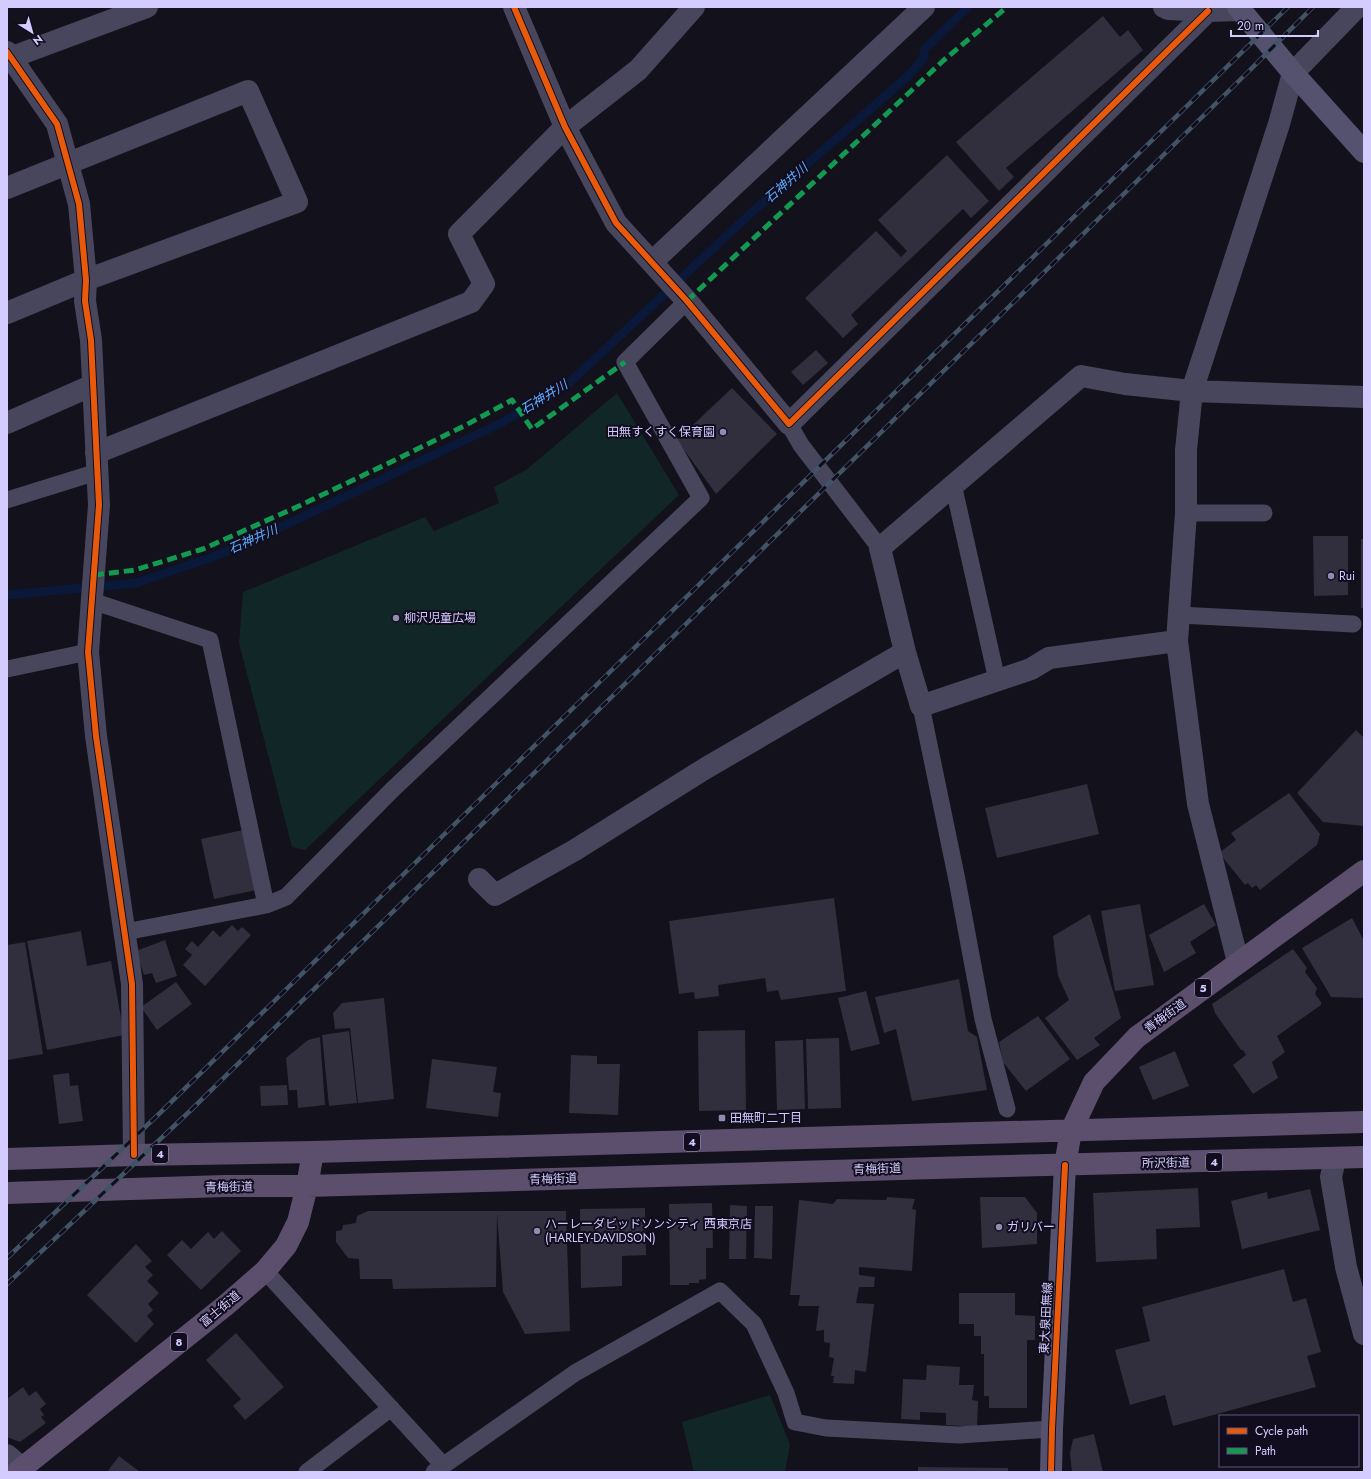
<svg xmlns="http://www.w3.org/2000/svg" width="1371" height="1479" viewBox="0 0 1371 1479" font-family="Jost,'Noto Sans JP',sans-serif">
<style>
.green{fill:#102627}
.lines{fill:none;stroke-linecap:round;stroke-linejoin:round}
.stream{stroke:#0a1839;stroke-width:9}
.building{fill:#312e3e}
.lane{stroke:#48465c;stroke-width:17}
.street{stroke:#48465c;stroke-width:22}
.secondary{stroke:#54526f;stroke-width:22}
.primary{stroke:#5c4f6d;stroke-width:22}
.rail-casing{stroke:#415465;stroke-width:4.5}
.rail{stroke:#110d1f;stroke-width:3;stroke-dasharray:9;stroke-linecap:butt}
.quiet{stroke:#139951;stroke-width:5;stroke-dasharray:10 5;stroke-linecap:butt}
.cycleway-casing{stroke:#110d1f;stroke-width:8}
.cycleway{stroke:#e8590c;stroke-width:6}
.poi-dot{fill:#908baf;stroke:#110d1f;stroke-width:1.5}
.labels{text-anchor:middle;dominant-baseline:central;stroke-width:4;stroke-linejoin:round;paint-order:stroke}
.shield{fill:#110d1f;stroke:#9a93bc;stroke-width:1}
.shield-label{font-size:11px;font-weight:bold;fill:#d4ccff}
.poi-label{font-size:12px;fill:#d4ccff;stroke:#110d1f;text-anchor:start}
.street-label{font-size:12px;fill:#d4ccff;stroke:#110d1f}
.water-label{font-size:13px;font-style:italic;fill:#5babfd;stroke:#110d1f}
</style>
<rect width="100%" height="100%" fill="#13111b"/>
<path class="green" d="M 617,393 L 679,495 L 305,850 L 292,847 L 239,643 L 243,592 L 425,517 L 434,531 L 499,503 L 494,487 L 526,470 Z
M 770,1395 L 790,1444 L 785,1472 L 694,1472 L 682,1422 Z"/>
<g class="lines">
<path class="stream" d="M 7,595 L 136,583 L 210,558 L 249,542 L 501,423 L 568,384 L 750,214 L 907,77 L 924,58 L 924,50 L 968,7"/>
</g>
<path class="building" d="M 1103,16 L 1120,37 L 1128,30 L 1143,50 L 1006,168 L 1014,177 L 999,191 L 956,142 Z
M 947,155 L 989,201 L 971,218 L 963,209 L 851,315 L 858,324 L 843,338 L 805,298 L 876,231 L 901,257 L 907,251 L 878,220 Z
M 816,350 L 828,363 L 803,385 L 791,372 Z
M 732,388 L 777,434 L 716,494 L 677,440 Z
M 1313,536 L 1348,536 L 1348,595 L 1314,596 Z
M 1361,539 L 1364,539 L 1364,608 L 1361,608 Z
M 1356,730 L 1364,738 L 1364,826 L 1323,822 L 1297,793 Z
M 1087,784 L 1099,834 L 997,858 L 985,808 Z
M 1289,793 L 1320,834 L 1317,845 L 1260,890 L 1256,885 L 1252,888 L 1248,883 L 1245,885 L 1219,853 L 1236,840 L 1231,833 Z
M 243,830 L 256,890 L 214,899 L 201,839 Z
M 834,898 L 846,991 L 781,1000 L 778,990 L 767,992 L 765,978 L 718,985 L 719,996 L 695,999 L 694,992 L 679,994 L 669,921 Z
M 1140,904 L 1154,985 L 1115,991 L 1101,911 Z
M 1204,904 L 1216,925 L 1190,942 L 1196,953 L 1164,972 L 1149,935 Z
M 1090,914 L 1121,1018 L 1094,1038 L 1100,1045 L 1077,1060 L 1045,1018 L 1069,1000 L 1058,976 L 1053,936 Z
M 1352,918 L 1364,941 L 1364,997 L 1362,998 L 1331,997 L 1302,948 Z
M 232,925 L 238,931 L 242,927 L 251,935 L 205,986 L 183,965 L 192,955 L 185,949 L 192,941 L 198,947 L 213,930 L 220,937 Z
M 81,931 L 87,966 L 111,961 L 124,1035 L 47,1050 L 27,941 Z
M 165,940 L 177,976 L 156,983 L 152,973 L 144,975 L 136,951 Z
M 25,942 L 43,1054 L 7,1060 L 7,945 Z
M 1293,949 L 1307,968 L 1305,972 L 1317,988 L 1315,994 L 1321,1002 L 1321,1005 L 1277,1036 L 1285,1052 L 1272,1062 L 1278,1078 L 1253,1094 L 1233,1065 L 1246,1055 L 1243,1050 L 1241,1050 L 1215,1013 L 1212,1004 Z
M 959,979 L 968,1031 L 977,1037 L 987,1090 L 912,1101 L 896,1029 L 884,1033 L 875,997 Z
M 176,982 L 192,1004 L 157,1030 L 141,1007 Z
M 866,991 L 880,1044 L 851,1051 L 838,998 Z
M 384,998 L 394,1099 L 358,1103 L 350,1028 L 335,1029 L 333,1013 L 342,1003 Z
M 1038,1016 L 1070,1059 L 1026,1091 L 1003,1062 L 999,1042 Z
M 745,1030 L 746,1110 L 699,1111 L 698,1031 Z
M 349,1031 L 357,1103 L 329,1106 L 322,1035 Z
M 320,1037 L 325,1105 L 298,1108 L 297,1090 L 289,1090 L 286,1058 L 308,1040 Z
M 839,1038 L 841,1108 L 808,1109 L 806,1039 Z
M 803,1040 L 805,1109 L 777,1110 L 775,1041 Z
M 1175,1051 L 1189,1086 L 1153,1100 L 1139,1067 Z
M 571,1055 L 597,1056 L 597,1064 L 620,1064 L 618,1115 L 569,1113 Z
M 432,1059 L 497,1067 L 493,1092 L 501,1093 L 498,1117 L 426,1108 Z
M 69,1073 L 70,1086 L 78,1085 L 83,1121 L 59,1124 L 53,1075 Z
M 287,1085 L 288,1105 L 261,1106 L 260,1086 Z
M 1198,1188 L 1200,1227 L 1156,1229 L 1157,1259 L 1096,1262 L 1093,1193 Z
M 1310,1189 L 1320,1230 L 1242,1249 L 1231,1201 L 1267,1192 L 1268,1199 Z
M 887,1197 L 915,1199 L 912,1209 L 916,1210 L 912,1271 L 859,1267 L 859,1275 L 875,1277 L 874,1287 L 859,1287 L 856,1303 L 874,1304 L 866,1372 L 855,1370 L 854,1384 L 833,1383 L 834,1376 L 831,1376 L 834,1358 L 829,1357 L 830,1343 L 824,1342 L 824,1330 L 816,1331 L 819,1306 L 798,1306 L 800,1295 L 790,1295 L 799,1200 L 833,1204 L 837,1199 L 886,1200 Z
M 980,1197 L 1025,1197 L 1037,1213 L 1037,1244 L 982,1248 Z
M 712,1203 L 713,1248 L 706,1248 L 706,1279 L 699,1280 L 699,1283 L 689,1283 L 689,1285 L 670,1285 L 669,1204 Z
M 730,1205 L 747,1206 L 746,1259 L 729,1259 Z
M 755,1206 L 773,1206 L 772,1259 L 754,1258 Z
M 645,1208 L 646,1255 L 622,1256 L 622,1286 L 581,1288 L 580,1209 Z
M 368,1211 L 566,1211 L 570,1331 L 525,1334 L 503,1292 L 497,1214 L 496,1287 L 393,1289 L 392,1279 L 360,1279 L 359,1259 L 348,1258 L 336,1242 L 336,1231 L 342,1230 L 343,1225 L 356,1223 L 357,1216 Z
M 222,1231 L 241,1251 L 201,1290 L 167,1255 L 182,1240 L 191,1249 L 208,1232 L 214,1239 Z
M 136,1244 L 152,1261 L 145,1267 L 153,1275 L 147,1281 L 159,1293 L 148,1304 L 153,1310 L 147,1316 L 154,1324 L 136,1343 L 87,1295 Z
M 1284,1269 L 1293,1302 L 1306,1298 L 1321,1352 L 1307,1356 L 1316,1387 L 1173,1426 L 1165,1395 L 1130,1405 L 1115,1350 L 1150,1341 L 1142,1307 Z
M 959,1293 L 1015,1293 L 1015,1315 L 1035,1316 L 1035,1340 L 1027,1340 L 1027,1408 L 989,1408 L 989,1396 L 984,1396 L 984,1354 L 981,1354 L 981,1336 L 974,1336 L 974,1324 L 959,1324 Z
M 236,1333 L 284,1387 L 245,1420 L 233,1406 L 241,1399 L 206,1360 Z
M 927,1365 L 960,1367 L 959,1385 L 974,1385 L 972,1400 L 978,1401 L 977,1427 L 946,1425 L 946,1413 L 920,1412 L 920,1420 L 901,1419 L 903,1379 L 926,1380 Z
M 23,1387 L 29,1396 L 36,1391 L 46,1404 L 40,1409 L 44,1415 L 41,1417 L 46,1423 L 20,1442 L 7,1437 L 7,1399 Z
M 1094,1434 L 1103,1472 L 1072,1472 L 1070,1453 L 1073,1439 Z
M 119,1456 L 140,1472 L 107,1472 Z
M 918,1467 L 1008,1468 L 1008,1472 L 918,1472 Z"/>
<g class="lines">
<path class="lane" d="M 789,424 L 801,445 L 880,548
M 953,484 L 997,680
M 7,500 L 97,472
M 1186,513 L 1264,513
M 92,601 L 210,640 L 266,905
M 1179,615 L 1353,624
M 7,669 L 88,652
M 921,706 L 957,880 L 983,1019 L 1007,1109
M 125,932 L 266,905 L 286,897 L 392,790 L 701,498 L 625,362 L 687,301
M 265,1271 L 443,1465
M 307,1472 L 391,1408
M 434,1472 L 575,1373 L 720,1291 L 754,1324 L 786,1393 L 795,1422 L 826,1428 L 959,1435 L 1052,1429"/>
<path class="street" d="M 514,7 L 565,127 L 616,223 L 687,301 L 789,424 L 1208,11
M 1164,7 L 1168,9 L 1208,11 L 1240,10
M 7,52 L 57,124 L 79,204 L 86,280 L 85,301 L 91,340 L 99,505 L 88,652 L 96,736 L 132,984 L 134,1155
M 7,59 L 147,7
M 7,188 L 248,91 L 297,202 L 86,280 L 7,313
M 652,262 L 924,7
M 7,423 L 93,385
M 96,453 L 471,302 L 484,284 L 459,234 L 565,127 L 638,70 L 694,7
M 1177,641 L 1049,658 L 1031,669 L 921,706 L 905,652 L 880,548 L 1081,376 L 1125,384 L 1192,391 L 1364,397
M 479,879 L 495,895 L 575,850 L 706,768 L 905,652
M 1238,962 L 1198,804 L 1177,641 L 1186,513 L 1186,450 L 1192,391 L 1279,124 L 1293,73 L 1357,7
M 1335,1159 L 1331,1177 L 1346,1267 L 1364,1334
M 7,1455 L 22,1468 L 24,1472"/>
<path class="secondary" d="M 1238,7 L 1293,73 L 1364,152
M 1051,1472 L 1052,1429 L 1065,1165"/>
<path class="primary" d="M 7,1159 L 134,1155 L 313,1152 L 1364,1122
M 1065,1165 L 1071,1131 L 1094,1082 L 1137,1037 L 1364,871
M 7,1193 L 224,1186 L 307,1186 L 970,1167 L 1364,1157
M 17,1472 L 226,1305 L 265,1271 L 286,1246 L 298,1222 L 307,1186 L 313,1152"/>
<defs>
<path id="rail" d="M 7,1258 L 160,1113 L 1288,7
M 7,1284 L 191,1110 L 1249,71 L 1313,7"/>
</defs>
<use href="#rail" class="rail-casing"/>
<use href="#rail" class="rail"/>
<path class="quiet" d="M 687,301 L 944,60 L 1007,7
M 94,575 L 135,570 L 203,549 L 299,506 L 393,461 L 466,425 L 512,400 L 532,429 L 625,362"/>
<defs>
<path id="cycleway" d="M 514,7 L 565,127 L 616,223 L 687,301 L 789,424 L 1208,11
M 7,52 L 57,124 L 79,204 L 86,280 L 85,301 L 91,340 L 99,505 L 88,652 L 96,736 L 132,984 L 134,1155
M 1051,1472 L 1052,1429 L 1065,1165"/>
</defs>
<use href="#cycleway" class="cycleway-casing"/>
<use href="#cycleway" class="cycleway"/>
</g>
<g class="poi-dot">
<circle cx="723" cy="432" r="4"/>
<circle cx="1331" cy="576" r="4"/>
<circle cx="396" cy="618" r="4"/>
<rect x="718" y="1114" width="8" height="8" rx="2"/>
<circle cx="999" cy="1227" r="4"/>
<circle cx="537" cy="1231" r="4"/>
</g>
<g class="labels">
<g class="shield">
<rect x="1195" y="979" width="16" height="18" rx="3"/>
<rect x="684" y="1133" width="16" height="18" rx="3"/>
<rect x="152" y="1145" width="16" height="18" rx="3"/>
<rect x="1206" y="1153" width="16" height="18" rx="3"/>
<rect x="171" y="1333" width="16" height="18" rx="3"/>
</g>
<g class="shield-label">
<text x="1203" y="988">5</text>
<text x="692" y="1142">4</text>
<text x="160" y="1154">4</text>
<text x="1214" y="1162">4</text>
<text x="179" y="1342">8</text>
</g>
<g class="poi-label">
<text x="715" y="432" text-anchor="end">田無すくすく保育園</text>
<text x="1339" y="576">Rui</text>
<text x="404" y="618">柳沢児童広場</text>
<text x="730" y="1118">田無町二丁目</text>
<text x="545" y="1224">ハーレーダビッドソンシティ 西東京店<tspan x="545" dy="14">(HARLEY-DAVIDSON)</tspan></text>
<text x="1007" y="1227">ガリバー</text>
</g>
<g class="street-label">
<text transform="translate(1165 1016) rotate(-36)">青梅街道</text>
<text transform="translate(1166 1163) rotate(-1)">所沢街道</text>
<text transform="translate(877 1169) rotate(-2)">青梅街道</text>
<text transform="translate(553 1179) rotate(-2)">青梅街道</text>
<text transform="translate(229 1187) rotate(-1)">青梅街道</text>
<text transform="translate(220 1309) rotate(-40)">富士街道</text>
<text transform="translate(1046 1318) rotate(-87)">東大泉田無線</text>
</g>
<g class="water-label">
<text transform="translate(786 183) rotate(-41)">石神井川</text>
<text transform="translate(544 397) rotate(-32)">石神井川</text>
<text transform="translate(253 539) rotate(-24)">石神井川</text>
</g>
</g>
<rect width="1371" height="1479" fill="none" stroke="#d4ccff" stroke-width="16"/>
<rect x="1219" y="1415" width="140" height="52" fill="#110d1f" stroke="#5f5979"/>
<rect x="1227" y="1428" width="20" height="6" fill="#e8590c" stroke="#5f5979"/>
<text x="1255" y="1435" font-size="12" fill="#d4ccff">Cycle path</text>
<rect x="1227" y="1448" width="20" height="6" fill="#139951" stroke="#5f5979"/>
<text x="1255" y="1455" font-size="12" fill="#d4ccff">Path</text>
<g transform="translate(32 32) rotate(143)" stroke="#110d1f" stroke-width="3" paint-order="stroke">
<path d="M0-3L7 15L0 10L-7 15Z" fill="#d4ccff"/>
<text y="-6" font-size="11" font-weight="bold" text-anchor="middle" fill="#d4ccff">N</text>
</g>
<path d="M1231 30v6h87v-6" fill="none" stroke="#d4ccff" stroke-width="2"/>
<text x="1237" y="30" font-size="12" fill="#d4ccff" stroke="#110d1f" stroke-width="3" paint-order="stroke">20 m</text>
</svg>
